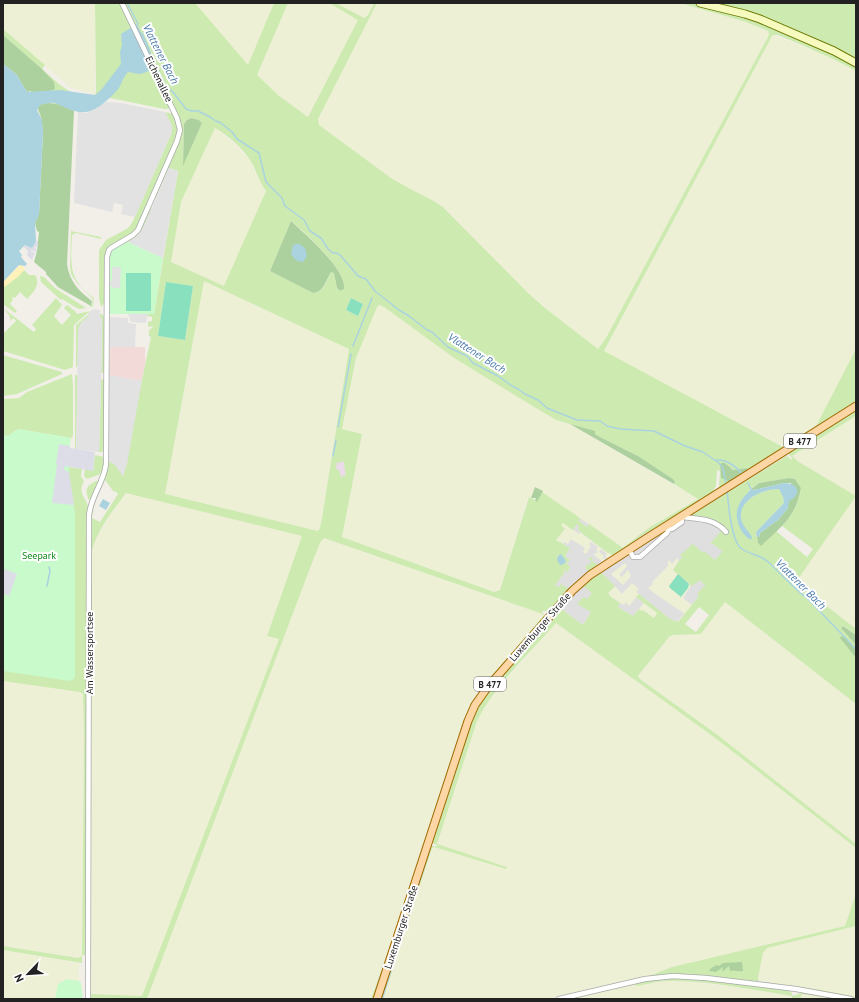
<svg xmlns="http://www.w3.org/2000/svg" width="859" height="1002" viewBox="0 0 859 1002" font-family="'PT Sans',sans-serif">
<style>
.residential{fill:#e0dfdf}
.commercial{fill:#f2dad9}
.industrial{fill:#ebdbe8}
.farmland{fill:#eef0d5}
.grass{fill:#cdebb0;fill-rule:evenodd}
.forest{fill:#add19e}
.sand{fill:#fff1ba}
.park{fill:#c8facc}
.pitch{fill:#88e0be}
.parking{fill:#e2e2e2}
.plaza{fill:#dddde8}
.water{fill:#aad3df}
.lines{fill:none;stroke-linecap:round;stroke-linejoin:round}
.stream{stroke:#aad3df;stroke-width:1.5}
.street-casing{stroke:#a9a9a9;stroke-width:6}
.secondary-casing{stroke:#707d05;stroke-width:9}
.primary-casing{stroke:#a06b00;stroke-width:9}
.street{stroke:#fff;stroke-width:4.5}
.secondary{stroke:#f7fabf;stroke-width:7}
.primary{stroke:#fcd6a4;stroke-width:7}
.labels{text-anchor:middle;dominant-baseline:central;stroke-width:4;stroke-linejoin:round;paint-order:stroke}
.shield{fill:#fff;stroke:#646464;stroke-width:1}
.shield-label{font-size:9px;font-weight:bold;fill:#222}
.street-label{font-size:10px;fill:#222;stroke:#fff}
.park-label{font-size:10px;fill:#0c8416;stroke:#fff}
.water-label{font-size:11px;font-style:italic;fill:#4a7aab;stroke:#fff}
</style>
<rect width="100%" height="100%" fill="#f2efe9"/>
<path class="residential" d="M 570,512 L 639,535 L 688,517 L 713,523 L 722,530 L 739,560 L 702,591 L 703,592 L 677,622 L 670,619 L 646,601 L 633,616 L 603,599 L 591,612 L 583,625 L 560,608 L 571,595 L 547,581 Z"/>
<path class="commercial" d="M 112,347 L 145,347 L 145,358 L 146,359 L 142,380 L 135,380 L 109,375 L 110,349 Z"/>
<path class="industrial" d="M 337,454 L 357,457 L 351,484 L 332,481 Z"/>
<path class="farmland" d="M 3,3 L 95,3 L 95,94 L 71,88 L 66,84 L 3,29 Z
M 195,3 L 274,3 L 248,65 L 218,31 Z
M 288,3 L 329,3 L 359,19 L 308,117 L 278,95 L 257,75 Z
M 336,3 L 374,3 L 368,15 L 364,18 Z
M 377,3 L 680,3 L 746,22 L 768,31 L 769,35 L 606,338 L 598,349 L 545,308 L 528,293 L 443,207 L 432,200 L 414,191 L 391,178 L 319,125 L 318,119 Z
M 774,35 L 826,55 L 856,71 L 856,349 L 816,426 L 784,447 L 604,352 L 772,36 Z
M 215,128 L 232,141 L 250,160 L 259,180 L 266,191 L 225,287 L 171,262 L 181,202 Z
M 204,281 L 349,349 L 322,518 L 320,528 L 318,531 L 165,494 Z
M 379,305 L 384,307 L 454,358 L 526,402 L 556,420 L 570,424 L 698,499 L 647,529 L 623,548 L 535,487 L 531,498 L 528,497 L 500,590 L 494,592 L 342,537 L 362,434 L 342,429 L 358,351 L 377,307 Z
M 856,416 L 856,629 L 796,582 L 855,496 L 799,462 L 792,456 Z
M 126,493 L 303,536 L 267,636 L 279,639 L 143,996 L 90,994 L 92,551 L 94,543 L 98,534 Z
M 563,523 L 579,534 L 580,532 L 608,553 L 614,555 L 607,558 L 605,556 L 607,554 L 601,549 L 599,552 L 604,556 L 603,558 L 605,560 L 603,562 L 595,556 L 594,554 L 598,552 L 596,550 L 598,547 L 591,542 L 589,544 L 591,546 L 586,554 L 583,552 L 585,548 L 571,539 L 568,544 L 564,542 L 563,544 L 566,546 L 556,540 L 565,529 L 561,525 Z
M 324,538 L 540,613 L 544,615 L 477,693 L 463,723 L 389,950 L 371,999 L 147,999 L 312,563 L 320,543 Z
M 677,558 L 679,560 L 673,570 L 678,574 L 670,586 L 689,585 L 689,584 L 691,586 L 683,598 L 692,605 L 685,614 L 654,593 L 647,587 L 650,587 L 653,584 L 652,582 L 668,566 L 668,562 L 669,560 L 672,564 Z
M 625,563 L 627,566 L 619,575 L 622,577 L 628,570 L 631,576 L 623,585 L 611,574 Z
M 632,583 L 639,589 L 636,592 L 639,594 L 629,606 L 626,602 L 624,605 L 611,597 L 608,593 L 615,586 L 622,594 Z
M 725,602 L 856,704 L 856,844 L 719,736 L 638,677 L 669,637 L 673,635 L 701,634 Z
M 644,603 L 657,613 L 654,618 L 644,610 L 642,611 L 639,609 Z
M 556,623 L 718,740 L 856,848 L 856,893 L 845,926 L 672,967 L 649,976 L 547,999 L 383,999 L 432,848 L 434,847 L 506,869 L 507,868 L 437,844 L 477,721 L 482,710 L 494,693 Z
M 3,681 L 81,692 L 83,694 L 84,739 L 82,956 L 78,958 L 3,946 Z
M 856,926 L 856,997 L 758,980 L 763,953 L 767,948 Z
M 3,950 L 79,963 L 79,981 L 67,979 L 57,990 L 55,999 L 3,999 Z
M 665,981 L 691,982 L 727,986 L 792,996 L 792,999 L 571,999 L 635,984 L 636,986 Z
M 802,994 L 809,994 L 835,999 L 800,999 Z"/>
<path class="grass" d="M 95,3 L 120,3 L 170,107 L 168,109 L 164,109 L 95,95 L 96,92 Z
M 124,3 L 195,3 L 248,65 L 274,3 L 288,3 L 257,75 L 278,95 L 308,117 L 358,20 L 329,3 L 336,3 L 364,18 L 368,15 L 374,3 L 377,3 L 318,119 L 319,125 L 391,178 L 414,191 L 432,200 L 443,207 L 528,293 L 545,308 L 598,349 L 606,338 L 769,35 L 768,31 L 746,22 L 680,3 L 694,3 L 752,18 L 827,50 L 856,65 L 856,71 C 831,57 804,46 778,35 L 774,35 L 772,36 L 604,351 L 783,447 L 816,426 L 856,349 L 856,404 L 786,448 L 780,449 L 779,452 L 721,488 L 719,486 L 720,472 L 719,470 L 717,471 L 716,486 L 711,495 L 653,531 C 644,531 639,539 633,544 C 631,545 629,546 627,547 C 624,549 619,554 614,555 C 612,555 610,553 608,553 L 578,530 L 579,526 L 577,524 L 573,530 L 571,529 L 563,523 L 561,525 L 565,529 L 556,540 L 570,548 L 565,556 L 570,560 L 566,563 L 570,567 L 568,572 L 564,570 L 563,571 L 565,572 L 555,585 L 559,587 L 561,584 L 569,589 L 551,611 L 543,611 L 542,612 L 546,617 L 486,685 L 470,710 L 375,999 L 371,999 L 389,950 L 471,703 L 490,678 L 544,615 L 540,613 L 324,538 L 320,543 L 312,563 L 147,999 L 89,999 L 91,512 L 94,501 L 106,473 L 109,461 L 116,465 L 115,454 L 135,380 L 142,380 L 151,337 L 149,336 L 149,330 L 152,328 L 153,326 L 148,327 L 148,322 L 152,321 L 152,317 L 147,316 L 148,314 L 154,314 L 178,171 L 169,168 L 155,199 L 154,198 L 182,135 C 183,120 175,110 168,97 ZM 191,118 L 199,120 L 202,123 L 183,165 L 184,124 L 187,120 ZM 215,128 C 229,136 246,151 253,165 C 257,174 260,183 266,191 L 224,286 L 171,262 L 181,202 ZM 291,221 C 305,232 347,271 344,289 L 340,291 L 337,288 L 334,273 L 331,272 C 327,280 324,292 313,293 L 270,271 ZM 204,281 L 349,349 L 322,518 L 320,528 L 318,531 L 165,494 ZM 166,282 L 193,286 L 185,340 L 158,336 ZM 351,298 L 363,304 L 358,316 L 346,310 ZM 379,305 L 384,307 L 454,358 L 526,402 L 556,420 L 594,431 L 595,434 L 600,437 L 638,456 L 673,479 L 675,482 L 674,484 L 698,499 L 647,529 L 623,548 L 589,524 L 587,527 L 579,521 L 580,518 L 542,492 L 537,501 L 529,497 L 500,590 L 494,592 L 342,537 L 362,434 L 342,429 L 356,358 L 377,307 ZM 342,461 L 344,462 C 344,465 345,471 346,475 L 341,477 L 339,470 L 336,469 L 337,462 L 341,463 ZM 721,463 L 725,463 L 733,470 L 747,468 L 748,470 L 731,481 L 721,478 L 720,465 ZM 105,480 L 113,491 L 116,492 L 118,494 L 100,522 L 92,518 C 93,504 99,492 105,480 ZM 126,493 L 302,536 L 267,636 L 279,639 L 142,996 L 90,994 L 92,551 C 97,530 113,511 126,493 Z
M 706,3 L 856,3 L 856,61 L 778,24 L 778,23 L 776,22 L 775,23 Z
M 3,29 L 45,65 L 42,69 L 59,84 L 72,93 L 75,99 L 74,111 L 67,107 L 54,103 L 42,69 L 3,35 Z
M 165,112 L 173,114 L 178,123 L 178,136 L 137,228 C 128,239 113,240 106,252 L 105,302 L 101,307 L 99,299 L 99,250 L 106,240 L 123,231 L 129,227 L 133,221 L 172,132 L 172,126 Z
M 150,207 L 152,207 C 141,235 140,237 112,250 L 110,252 L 108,281 L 109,253 L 114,248 L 136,234 Z
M 71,231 L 101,237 L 101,239 L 76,233 L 72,235 C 71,263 67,279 94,298 L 93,306 L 91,307 L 59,288 L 46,274 L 58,287 L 89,306 L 92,305 L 93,299 L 77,283 L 71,274 L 70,267 Z
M 24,270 L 29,275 L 35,275 C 41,284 34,292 27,299 L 20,292 L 15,298 L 13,297 L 12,298 L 13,300 L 10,304 L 17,311 L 15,313 L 3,304 L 3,288 Z
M 40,276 L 44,277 L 55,288 L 86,308 L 79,309 L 75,307 L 62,299 L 61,300 L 41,282 Z
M 56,298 L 62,305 L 54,316 L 62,325 L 71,315 L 64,308 L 67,305 L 76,312 L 76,313 L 77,314 L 90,311 L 74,325 L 73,367 L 65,370 L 3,351 L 3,334 L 16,321 L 13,318 L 11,321 L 9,315 L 3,308 L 34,332 L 36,329 L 32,325 Z
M 89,314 L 90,315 L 82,322 L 79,328 L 78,365 L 76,368 L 76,325 Z
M 100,314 L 102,314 L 104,317 L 104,372 L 103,373 L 101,373 L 102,319 L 100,317 Z
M 3,355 L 62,372 L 62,374 L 17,394 L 3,396 Z
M 72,374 L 73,386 L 73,436 L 71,438 L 18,429 L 8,436 L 3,435 L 3,399 L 19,398 L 27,392 Z
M 75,375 L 78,375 L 76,449 L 75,449 Z
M 101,379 L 104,380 L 104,452 L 99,452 Z
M 856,409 L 856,416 L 792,456 L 799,462 L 856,496 L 796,582 L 856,629 L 856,635 L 844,626 L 841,627 L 856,645 L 856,650 L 844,637 L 842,636 L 841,638 L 856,658 L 856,704 L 725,602 L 701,634 L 673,635 L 669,637 L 638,676 L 640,679 L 719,736 L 856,844 L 856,848 L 718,740 L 556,623 C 530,653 494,686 477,721 L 437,844 L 507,867 L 506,869 L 434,847 L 432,848 L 383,999 L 380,999 L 429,848 L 431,846 L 437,846 L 437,845 L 433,843 L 432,838 L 470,722 L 478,703 L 485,693 L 550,619 L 553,619 L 554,614 L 560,608 L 583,625 L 591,612 L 577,604 L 583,597 L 587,599 L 592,593 L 582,585 L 600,571 L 615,586 L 608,593 L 611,597 L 620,603 L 618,607 L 633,616 L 639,609 L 642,611 L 643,610 L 654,618 L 657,613 L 636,597 L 639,594 L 670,619 L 678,622 L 699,596 L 697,594 L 704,586 L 705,588 L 706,587 L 700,580 L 692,586 L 673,570 L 682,557 L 680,555 L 693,544 L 702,552 L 704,551 L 715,560 L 722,552 L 722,551 L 713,544 L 710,544 L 722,530 L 713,523 L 690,519 C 705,518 717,522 726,535 L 728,533 C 718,521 704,516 688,517 L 785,457 L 787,456 L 792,460 L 792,458 L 787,452 ZM 789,478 L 795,479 L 801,488 C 799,502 793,515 782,526 L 813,549 L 807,557 L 776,531 L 761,545 L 758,543 L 756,532 L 784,503 L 783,497 L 779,489 C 763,489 736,500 741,521 C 743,528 752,533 751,540 L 742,531 L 738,522 L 737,512 L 740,502 L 749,493 L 750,489 L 759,483 ZM 699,607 L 709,615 L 696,632 L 685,624 Z
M 95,455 L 104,457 C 104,476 103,473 87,479 L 84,476 L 85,469 L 93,471 Z
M 69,467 L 82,469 L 81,476 L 84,481 C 78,493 84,495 88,506 L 86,587 L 89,688 L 87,723 L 86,954 L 82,956 L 82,963 L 3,950 L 3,946 L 72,957 L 78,958 L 82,956 L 84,739 L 83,694 L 80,692 L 3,681 L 3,642 L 75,607 L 75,514 L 69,477 Z
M 99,480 L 91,500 L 89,500 C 83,489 88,484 99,480 Z
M 590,557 L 593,559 L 592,561 L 597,564 L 597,567 L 589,572 L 585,567 L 592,562 L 588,558 Z
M 856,893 L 856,926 L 767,948 L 763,953 L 758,978 L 759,981 L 821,990 L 856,997 L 856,999 L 763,983 L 759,981 L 751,982 L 672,974 L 661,975 L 547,999 L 649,976 L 672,967 L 845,926 Z
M 673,978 L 697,979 L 790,990 L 793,996 L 803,992 L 842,999 L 835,999 L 802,994 L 800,999 L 792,999 L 792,996 C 752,990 707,980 666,981 C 656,981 646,985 636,986 L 635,984 L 571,999 L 566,999 L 654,979 Z"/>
<path class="forest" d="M 3,35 L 42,69 L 54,82 L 55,89 L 47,92 L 47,103 C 57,103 66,106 74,111 L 67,264 C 69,281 79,291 92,301 L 91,306 L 58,287 L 46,274 L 46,272 L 34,262 L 37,251 L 39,232 L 37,231 L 35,223 L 39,214 L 43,132 L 41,117 L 31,91 L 27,92 L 16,74 L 3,64 Z
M 191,118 L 199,120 L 202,123 L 183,166 L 184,124 L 187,120 Z
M 291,221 C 305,234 347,270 344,289 L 340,291 L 337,288 L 334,273 L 331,272 C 326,280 324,292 313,293 L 270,271 Z
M 570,424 L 595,431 L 595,434 L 600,437 L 638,456 L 673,479 L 675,482 L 674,484 Z
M 721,463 L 725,463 L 733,470 L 747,468 L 748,470 L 730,482 L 721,478 L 720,465 Z
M 789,478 L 795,479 L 801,488 C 796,517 781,527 761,546 L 758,543 L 757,537 L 759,537 L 760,533 L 778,520 L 788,508 L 788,501 L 790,500 L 791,483 L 784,483 L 754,490 L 751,489 L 759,483 Z
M 535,487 L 543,491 L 537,502 L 535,500 L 536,498 L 531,498 Z
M 843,626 L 856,635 L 856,645 L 841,628 Z
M 841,636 L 844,637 L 856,650 L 856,658 L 840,638 Z
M 742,962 L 743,971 C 738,972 735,970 730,971 L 729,966 L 722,972 L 723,967 L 716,972 L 709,971 L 711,968 L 717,965 L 719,966 L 723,963 Z"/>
<path class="sand" d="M 20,265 L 22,265 L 25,269 L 19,276 L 3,288 L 3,282 Z"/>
<path class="park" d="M 128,242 L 163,258 L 154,314 L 109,314 L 109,285 L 111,285 L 112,288 L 112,281 L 109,281 L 110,252 L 112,250 Z
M 18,429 L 71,438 L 67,466 L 69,467 L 69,477 L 75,514 L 75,676 L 74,679 L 70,681 L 3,671 L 3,435 L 8,436 Z
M 67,979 L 79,981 L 81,983 L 83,999 L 55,999 L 58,984 Z"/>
<path class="pitch" d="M 126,273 L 151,273 L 151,311 L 126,311 Z
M 166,282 L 193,286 L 185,340 L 158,336 Z
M 351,298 L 363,304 L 358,316 L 346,310 Z
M 678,574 L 689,584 L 688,588 L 681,597 L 670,588 L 669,586 Z"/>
<path class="parking" d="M 105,102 L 121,103 L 165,112 L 172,126 L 172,132 L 135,217 L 121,214 L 123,205 L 114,203 L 112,212 L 74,203 L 78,112 L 86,113 L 95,109 Z
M 169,168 L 178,171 L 163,258 L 128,242 L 136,237 L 142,230 Z
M 112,267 L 121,267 L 120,288 L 112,288 L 111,285 L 109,285 L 109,281 L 112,281 Z
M 94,309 L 100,310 L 100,317 L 102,319 L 102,353 L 99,452 L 76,449 L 78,331 L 80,324 L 89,316 L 88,313 Z
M 128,314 L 148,314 L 146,323 L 131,322 Z
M 110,317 L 128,318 L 128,323 L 136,324 L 135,347 L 112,347 L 110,349 Z
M 109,375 L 135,380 L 142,380 L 127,464 L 123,477 L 116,466 L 109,461 Z"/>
<path class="plaza" d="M 36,241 L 38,241 L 38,246 L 36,246 L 35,249 L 37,250 L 37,252 L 31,250 L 31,251 L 35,253 L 32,260 L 27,255 L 28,251 L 24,247 L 25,245 L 32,248 Z
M 59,444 L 70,446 L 70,448 L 95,452 L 93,471 L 65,466 L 64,470 L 69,472 L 74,505 L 52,503 L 57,465 L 56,463 Z
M 5,569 L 17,574 L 9,596 L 3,593 L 3,574 Z"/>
<path class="water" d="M 137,24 L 157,67 L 144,73 L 139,74 L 128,72 C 124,76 122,82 119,88 C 115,93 111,97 106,101 C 97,109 87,115 75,111 C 68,110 62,105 55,103 C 50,102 45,104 40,105 L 37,110 L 42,120 L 43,132 L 39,215 L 35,223 L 36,241 L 32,248 L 25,245 L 19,251 L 22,255 L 21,257 L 27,264 L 25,266 L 19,265 L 3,282 L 3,64 L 16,74 L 27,92 L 60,90 L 95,95 L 101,90 L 121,64 L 120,52 L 122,45 L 121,34 Z
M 296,244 L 299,244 L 305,248 L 307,256 L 303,262 C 297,262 294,259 291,254 L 293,245 Z
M 784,483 C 799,483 802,494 789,501 L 788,508 L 778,520 L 760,533 L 759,537 L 757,537 L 756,532 L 784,503 L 783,497 L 779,489 C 763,489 739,499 741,518 C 742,526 749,531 752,537 L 751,540 C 740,534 734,518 738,507 C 740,500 747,494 751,489 L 754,490 Z
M 103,499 L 110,503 L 106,510 L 99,506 Z
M 561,554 L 566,561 L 564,564 L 560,565 L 557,560 L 558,556 Z"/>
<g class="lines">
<path class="stream" d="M 127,3 L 138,24
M 142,33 L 150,52
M 156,66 L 165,85 L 173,92 L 186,109 L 192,111 L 198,111 L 210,117 L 216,121 L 221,123 L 232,132 L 237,139 L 259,153 L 266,182 L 282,198 L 285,206 L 304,220 L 310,231 L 321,238 L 328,249 L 333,253 L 337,253 L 341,256 L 358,276 L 366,279 L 375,291 L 399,310 L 409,316 L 427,330 L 432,332 L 448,347 L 467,356 L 473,363 L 498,376 L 512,386 L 518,389 L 525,394 L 538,400 L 547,408 L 577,420 L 600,421 L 607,426 L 620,429 L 654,431 L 685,446 L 703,452 L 719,463 L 723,468 L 726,484
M 353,346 L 372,298
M 338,427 L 351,354
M 333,456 L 336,440
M 717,460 C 726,459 737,467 742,474
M 748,483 L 751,489
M 727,490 C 728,502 732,544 742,549 C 749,554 760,555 767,561 C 781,573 793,588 808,599 L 856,649
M 47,586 L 50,571 L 49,567
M 546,626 L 551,620
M 433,839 L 439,820
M 382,999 L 430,849"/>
<defs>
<path id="street" d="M 666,526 L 669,529 L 672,529 L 682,522 L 681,517 C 698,519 714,518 726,532
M 629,549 L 633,557 L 640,557 L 667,533 L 668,531 L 667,528
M 88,999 L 89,516 C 90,497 104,483 106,464 L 107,257 L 109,250 L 111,248 L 133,235 L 138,230 L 177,141 L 180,130 L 177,118 L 122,3
M 559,999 L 645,979 L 673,976 L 706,978 L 796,989 L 851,999"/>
<path id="secondary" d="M 700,3 L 745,14 L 760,19 L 834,51 L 856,63"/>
<path id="primary" d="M 377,999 L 468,721 L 475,705 L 487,688 L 572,591 L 590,575 L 647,538 L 856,406"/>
</defs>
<use href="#street" class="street-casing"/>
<use href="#secondary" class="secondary-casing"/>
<use href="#primary" class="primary-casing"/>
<use href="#street" class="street"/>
<use href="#secondary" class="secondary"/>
<use href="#primary" class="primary"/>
</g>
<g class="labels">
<g class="shield">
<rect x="784" y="434" width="32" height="14" rx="3"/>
<rect x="474" y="677" width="32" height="14" rx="3"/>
</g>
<g class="shield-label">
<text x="800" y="441">B 477</text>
<text x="490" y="684">B 477</text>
</g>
<g class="street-label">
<text transform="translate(159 79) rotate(64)">Eichenallee</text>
<text transform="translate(540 627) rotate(-49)">Luxemburger Straße</text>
<text transform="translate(89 653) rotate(-90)">Am Wassersportsee</text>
<text transform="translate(401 927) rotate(-72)">Luxemburger Straße</text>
</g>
<g class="park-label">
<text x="39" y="555">Seepark</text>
</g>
<g class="water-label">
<text transform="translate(161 54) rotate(63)">Vlattener Bach</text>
<text transform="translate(477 353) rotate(32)">Vlattener Bach</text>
<text transform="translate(801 584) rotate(45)">Vlattener Bach</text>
</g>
</g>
<rect width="859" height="1002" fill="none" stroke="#222222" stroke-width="8"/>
<g transform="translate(28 974) rotate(245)" stroke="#ffffff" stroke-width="3" paint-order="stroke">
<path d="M0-3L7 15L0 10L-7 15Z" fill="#222222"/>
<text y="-6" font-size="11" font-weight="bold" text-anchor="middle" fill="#222222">N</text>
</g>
</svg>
